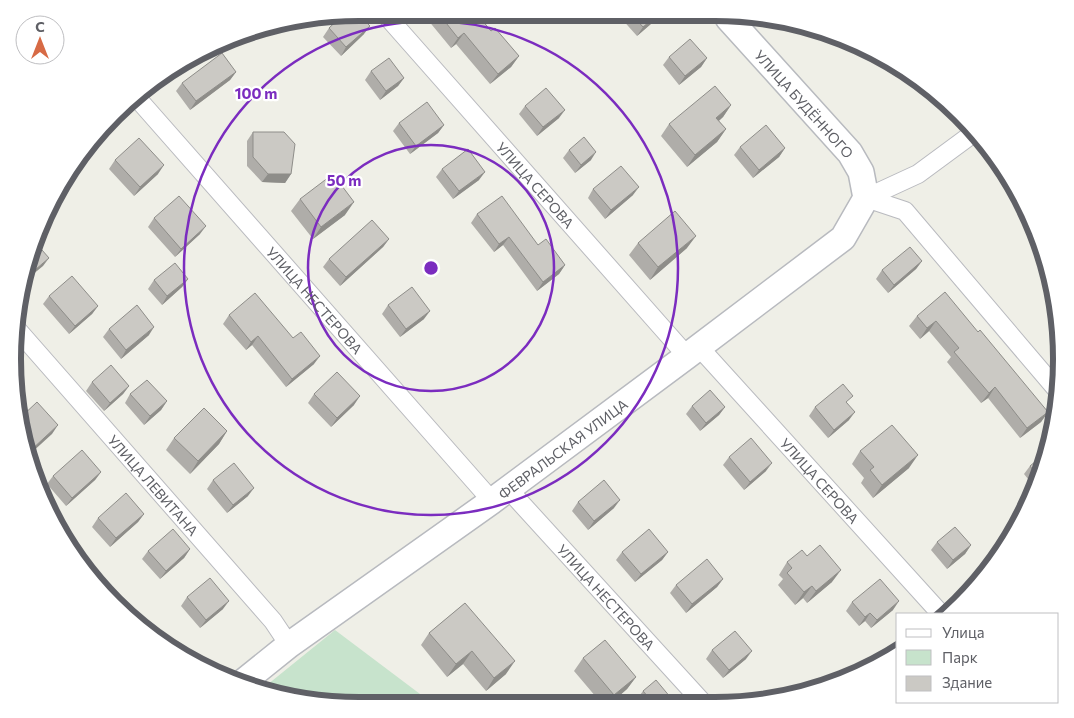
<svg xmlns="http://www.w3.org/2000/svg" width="1074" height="718" viewBox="0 0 1074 718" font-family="Commissioner,sans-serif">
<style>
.green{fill:#c7e3cc}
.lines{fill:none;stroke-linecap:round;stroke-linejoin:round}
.street-casing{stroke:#b9babf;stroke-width:20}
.secondary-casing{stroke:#b8babf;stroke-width:28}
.street{stroke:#fff;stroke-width:18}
.secondary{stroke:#fff;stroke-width:25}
.wall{fill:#afada9}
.shaded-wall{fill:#8e8d89}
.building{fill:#cbc9c4;stroke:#8e8d89}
.ring{fill:none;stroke:#7b2cbf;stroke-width:2.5}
.labels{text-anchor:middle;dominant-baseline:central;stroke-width:4.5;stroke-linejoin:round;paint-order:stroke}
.street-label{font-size:14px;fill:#5f6066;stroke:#fff}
.rim{fill:none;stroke:#5f6066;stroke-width:6}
.centre{fill:#7b2cbf;stroke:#fff;stroke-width:2.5}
.ring-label{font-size:15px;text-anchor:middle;font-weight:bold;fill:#7b2cbf;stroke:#fff;stroke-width:4.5;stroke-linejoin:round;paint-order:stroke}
</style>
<rect width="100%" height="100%" fill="#efefe7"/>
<path class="green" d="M 335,630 L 428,700 L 431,701 L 292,699 L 262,689 Z"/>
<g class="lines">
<defs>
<g id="street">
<path id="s1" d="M 384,13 L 687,356"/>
<path id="s2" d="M 137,98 L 492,501"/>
<path d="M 866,198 L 905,211 L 1058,391"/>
<path d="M 866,198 L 918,174 L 975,132"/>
<path id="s3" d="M 15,327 L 273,621 L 289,645"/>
<path id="s4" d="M 699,347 L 941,614"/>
<path id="s5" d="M 508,489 L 705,705"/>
</g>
<g id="secondary">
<path id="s6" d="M 243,682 L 289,645 L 492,501 L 687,356 L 843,238 L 866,198 L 861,172 L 850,153 L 728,18"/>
</g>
</defs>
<use href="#street" class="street-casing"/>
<use href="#secondary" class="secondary-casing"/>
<use href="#street" class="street"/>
<use href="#secondary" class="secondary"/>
</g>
<path class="wall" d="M 423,14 L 477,14 L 491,31 L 519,56 L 511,67 L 490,84 L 456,44 L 451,48 Z
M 620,17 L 659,17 L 637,36 Z
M 329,28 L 364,34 L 341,56 L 323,37 Z
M 669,57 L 707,58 L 701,67 L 679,85 L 663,65 Z
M 371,71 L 404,78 L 398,86 L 380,100 L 365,80 Z
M 236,72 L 230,80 L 190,110 L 176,91 L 182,83 Z
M 731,105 L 723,117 L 719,121 L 726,129 L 717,142 L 687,167 L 661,136 L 669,124 Z
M 525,106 L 559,118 L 537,136 L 519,114 Z
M 399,123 L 444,125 L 438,133 L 410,154 L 393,131 Z
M 253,132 L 291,174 L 285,183 L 262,182 L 247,166 L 247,141 Z
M 740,147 L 785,148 L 779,157 L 753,178 L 734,155 Z
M 569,150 L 591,160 L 575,173 L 563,158 Z
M 115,160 L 158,174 L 134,196 L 109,169 Z
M 442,169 L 479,180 L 453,199 L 436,177 Z
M 593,189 L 633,195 L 605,219 L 588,198 Z
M 300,199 L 345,215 L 313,239 L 291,211 Z
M 477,214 L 538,245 L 565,265 L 559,274 L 537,291 L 503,245 L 494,252 L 471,223 Z
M 154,218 L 200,234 L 175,257 L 148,227 Z
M 389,239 L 383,247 L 340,286 L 323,267 L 329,259 Z
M 638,243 L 687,248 L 650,280 L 629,255 Z
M 922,261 L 916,269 L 888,293 L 876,279 L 882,270 Z
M 188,279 L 182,287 L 162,305 L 148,289 L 154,280 Z
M 49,296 L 98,306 L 92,314 L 69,334 L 43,304 Z
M 388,305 L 424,319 L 400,337 L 382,314 Z
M 229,315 L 293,338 L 314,364 L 286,387 L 252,345 L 246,350 L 223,324 Z
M 917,316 L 978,332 L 1048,412 L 1041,422 L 1020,438 L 988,398 L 981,403 L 947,362 L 951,357 L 929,331 L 920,339 L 909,326 Z
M 109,329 L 149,335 L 121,359 L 103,337 Z
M 92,382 L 129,386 L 123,394 L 104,411 L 86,391 Z
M 130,394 L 167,401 L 161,410 L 144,425 L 125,403 Z
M 314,394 L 354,405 L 331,427 L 308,403 Z
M 848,403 L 849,420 L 828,438 L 809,416 L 815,407 Z
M 692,406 L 725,407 L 719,415 L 700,431 L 686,414 Z
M 227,431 L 219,444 L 190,474 L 166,450 L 174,438 Z
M 860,451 L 909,468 L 873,498 L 861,483 L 864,478 L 852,464 Z
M 1047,452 L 1036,489 L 1024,474 L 1030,466 Z
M 729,457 L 766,471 L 744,490 L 723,465 Z
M 101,472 L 95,480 L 66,506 L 47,484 L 53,476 Z
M 213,480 L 248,496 L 227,513 L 207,489 Z
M 578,502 L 614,508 L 588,530 L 572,511 Z
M 144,514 L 138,522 L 110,547 L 92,527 L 98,518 Z
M 937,542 L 971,545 L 965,554 L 947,569 L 931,550 Z
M 190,549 L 184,558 L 160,579 L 142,559 L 148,551 Z
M 622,552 L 668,552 L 662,560 L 635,582 L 616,560 Z
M 787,562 L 832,582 L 807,603 L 803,598 L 795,605 L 778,585 L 783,579 L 779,575 Z
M 723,579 L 717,587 L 686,613 L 670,593 L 676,585 Z
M 187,597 L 223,609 L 200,628 L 181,606 Z
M 852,602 L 893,610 L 871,628 L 865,621 L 859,626 L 846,611 Z
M 465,603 L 506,674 L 486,691 L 463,664 L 447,677 L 421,645 L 429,633 Z
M 898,641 L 898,652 L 889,657 L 888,655 Z
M 712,650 L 746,659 L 723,678 L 706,659 Z
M 583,658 L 636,677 L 627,689 L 610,704 L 602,704 L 574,671 Z
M 643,691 L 676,705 L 641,704 L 637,699 Z"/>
<path class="shaded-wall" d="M 655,17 L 659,17 L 637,36 L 643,27 Z
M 370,26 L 364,34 L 341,56 L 346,47 Z
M 464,33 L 456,44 L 451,48 L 458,38 Z
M 519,56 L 511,67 L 490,84 L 498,74 Z
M 707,58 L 701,67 L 679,85 L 685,76 Z
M 236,72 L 230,80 L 190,110 L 196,101 Z
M 404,78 L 398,86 L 380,100 L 386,91 Z
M 731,105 L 723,117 L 708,130 L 716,118 Z
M 565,110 L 559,118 L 537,136 L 543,127 Z
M 444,125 L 438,133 L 410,154 L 416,146 Z
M 726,129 L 717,142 L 687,167 L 695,155 Z
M 785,148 L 779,157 L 753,178 L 759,170 Z
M 596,152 L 591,160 L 575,173 L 581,165 Z
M 164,165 L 158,174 L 134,196 L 140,187 Z
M 485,172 L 479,180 L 453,199 L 459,191 Z
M 268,174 L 291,174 L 285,183 L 262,182 Z
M 639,187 L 633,195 L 605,219 L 611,210 Z
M 354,202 L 345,215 L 313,239 L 321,227 Z
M 206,226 L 200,234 L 175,257 L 181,249 Z
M 696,236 L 687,248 L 650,280 L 658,267 Z
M 509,237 L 503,245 L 494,252 L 499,244 Z
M 389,239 L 383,247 L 340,286 L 346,277 Z
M 49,258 L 43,266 L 26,280 L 29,275 Z
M 922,261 L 916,269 L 888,293 L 894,285 Z
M 565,265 L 559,274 L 537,291 L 543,282 Z
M 188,279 L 182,287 L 162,305 L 167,296 Z
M 98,306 L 92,314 L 69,334 L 75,326 Z
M 430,311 L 424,319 L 400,337 L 406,329 Z
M 936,321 L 929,331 L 920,339 L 927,328 Z
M 154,327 L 149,335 L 121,359 L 126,350 Z
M 258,336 L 252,345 L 246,350 L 251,342 Z
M 320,356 L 314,364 L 286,387 L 292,379 Z
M 129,386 L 123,394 L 104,411 L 110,403 Z
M 995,387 L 988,398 L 981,403 L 989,393 Z
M 360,396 L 354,405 L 331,427 L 337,418 Z
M 167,401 L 161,410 L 144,425 L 150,416 Z
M 725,407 L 719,415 L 700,431 L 706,423 Z
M 855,412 L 849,420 L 828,438 L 834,430 Z
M 1048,412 L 1041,422 L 1020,438 L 1027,428 Z
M 58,425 L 52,434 L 30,454 L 29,453 L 30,451 Z
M 227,431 L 219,444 L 190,474 L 198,461 Z
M 918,455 L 909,468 L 873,498 L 882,485 Z
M 772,463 L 766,471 L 744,490 L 750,482 Z
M 101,472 L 95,480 L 66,506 L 72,498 Z
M 254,488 L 248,496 L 227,513 L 233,505 Z
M 620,500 L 614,508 L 588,530 L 594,521 Z
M 144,514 L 138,522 L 110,547 L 116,538 Z
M 971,545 L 965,554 L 947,569 L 953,560 Z
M 190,549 L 184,558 L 160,579 L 166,571 Z
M 668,552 L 662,560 L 635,582 L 641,574 Z
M 841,570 L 832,582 L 807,603 L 816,591 Z
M 723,579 L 717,587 L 686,613 L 692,604 Z
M 812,586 L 803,598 L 795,605 L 804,592 Z
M 229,601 L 223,609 L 200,628 L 206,620 Z
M 899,601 L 893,610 L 871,628 L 877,620 Z
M 870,613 L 865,621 L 859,626 L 865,617 Z
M 472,651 L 463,664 L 447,677 L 456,664 Z
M 752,651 L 746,659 L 723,678 L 729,670 Z
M 515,661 L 506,674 L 486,691 L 494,678 Z
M 636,677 L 627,689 L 610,704 L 608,704 L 614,695 Z"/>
<path class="building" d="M 357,13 L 370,26 L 346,47 L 329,28 L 343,15 Z
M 439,14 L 477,14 L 491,31 L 495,28 L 519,56 L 498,74 L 464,33 L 458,38 Z
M 634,17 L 655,17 L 643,27 Z
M 690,39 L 707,58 L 685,76 L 669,57 Z
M 222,53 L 236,72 L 196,101 L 182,83 Z
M 389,58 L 404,78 L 386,91 L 371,71 Z
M 715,86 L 731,105 L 716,118 L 726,129 L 695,155 L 669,124 Z
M 546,88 L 565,110 L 543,127 L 525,106 Z
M 427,102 L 444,125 L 416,146 L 399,123 Z
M 766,125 L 785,148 L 759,170 L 740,147 Z
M 253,132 L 284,132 L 295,144 L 291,174 L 268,174 L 253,157 Z
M 584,137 L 596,152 L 581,165 L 569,150 Z
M 139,138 L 164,165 L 140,187 L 115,160 Z
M 468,149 L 485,172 L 459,191 L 442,169 Z
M 621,166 L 639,187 L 611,210 L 593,189 Z
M 333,174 L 354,202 L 321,227 L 300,199 Z
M 179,196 L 206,226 L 181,249 L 154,218 Z
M 502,196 L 538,245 L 546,239 L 565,265 L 543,282 L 509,237 L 499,244 L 477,214 Z
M 675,211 L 696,236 L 658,267 L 638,243 Z
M 372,220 L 389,239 L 346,277 L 329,259 Z
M 35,242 L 49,258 L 29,275 L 28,274 Z
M 910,247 L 922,261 L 894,285 L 882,270 Z
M 175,263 L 188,279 L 167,296 L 154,280 Z
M 72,276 L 98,306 L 75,326 L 49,296 Z
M 412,287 L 430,311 L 406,329 L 388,305 Z
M 945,292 L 978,332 L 980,330 L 1048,412 L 1027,428 L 995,387 L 989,393 L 954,352 L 959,348 L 936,321 L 927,328 L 917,316 Z
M 255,293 L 293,338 L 301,332 L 320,356 L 292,379 L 258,336 L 251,342 L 229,315 Z
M 137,305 L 154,327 L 126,350 L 109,329 Z
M 111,365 L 129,386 L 110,403 L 92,382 Z
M 337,372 L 360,396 L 337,418 L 314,394 Z
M 147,380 L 167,401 L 150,416 L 130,394 Z
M 843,384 L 853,396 L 846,402 L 855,412 L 834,430 L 815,407 Z
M 710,390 L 725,407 L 706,423 L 692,406 Z
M 37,402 L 58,425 L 30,451 L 27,448 L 19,427 L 19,419 Z
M 204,408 L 227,431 L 198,461 L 174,438 Z
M 892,425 L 918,455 L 882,485 L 870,470 L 874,467 L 860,451 Z
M 751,438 L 772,463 L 750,482 L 729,457 Z
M 82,450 L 101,472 L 72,498 L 53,476 Z
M 1047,452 L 1039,478 L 1030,466 Z
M 234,463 L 254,488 L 233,505 L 213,480 Z
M 604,480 L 620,500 L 594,521 L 578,502 Z
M 126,493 L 144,514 L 116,538 L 98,518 Z
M 955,527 L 971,545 L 953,560 L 937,542 Z
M 173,529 L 190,549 L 166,571 L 148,551 Z
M 649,529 L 668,552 L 641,574 L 622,552 Z
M 820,545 L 841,570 L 816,591 L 812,586 L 804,592 L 787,573 L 792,568 L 787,562 L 802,550 L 807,556 Z
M 707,559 L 723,579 L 692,604 L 676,585 Z
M 210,578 L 229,601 L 206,620 L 187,597 Z
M 880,579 L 899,601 L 877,620 L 870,613 L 865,617 L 852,602 Z
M 465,603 L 515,661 L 494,678 L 472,651 L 456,664 L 429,633 Z
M 735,631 L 752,651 L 729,670 L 712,650 Z
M 605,640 L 636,677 L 614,695 L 583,658 Z
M 656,680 L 676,704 L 676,705 L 655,705 L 643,691 Z"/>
<g class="ring">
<circle cx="431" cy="268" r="123"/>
<circle cx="431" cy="268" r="247"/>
</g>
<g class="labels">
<g class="street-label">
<text transform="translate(804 104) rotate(48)">УЛИЦА БУДЁННОГО</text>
<text stroke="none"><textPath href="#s1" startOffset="229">УЛИЦА СЕРОВА</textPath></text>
<text stroke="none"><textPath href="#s2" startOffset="269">УЛИЦА НЕСТЕРОВА</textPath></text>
<text stroke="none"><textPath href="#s6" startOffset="396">ФЕВРАЛЬСКАЯ УЛИЦА</textPath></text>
<text stroke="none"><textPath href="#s4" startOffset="180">УЛИЦА СЕРОВА</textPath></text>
<text stroke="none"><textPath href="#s3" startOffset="210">УЛИЦА ЛЕВИТАНА</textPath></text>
<text stroke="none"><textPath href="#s5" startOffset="146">УЛИЦА НЕСТЕРОВА</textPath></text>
</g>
</g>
<path d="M0 0H1074V718H0ZM359 21H715A338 338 0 0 1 1053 359V359A338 338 0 0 1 715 697H359A338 338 0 0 1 21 359V359A338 338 0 0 1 359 21Z" fill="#fff" fill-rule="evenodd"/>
<path class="rim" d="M359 21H715A338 338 0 0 1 1053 359V359A338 338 0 0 1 715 697H359A338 338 0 0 1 21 359V359A338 338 0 0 1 359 21Z"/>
<circle cx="431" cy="268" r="8" class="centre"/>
<g class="ring-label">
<text x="256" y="99">100 m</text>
<text x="344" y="186">50 m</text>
</g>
<rect x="896" y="613" width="162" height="90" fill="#ffffff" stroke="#bfbfc2"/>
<rect x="906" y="629" width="25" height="8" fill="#ffffff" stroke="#bfbfc2"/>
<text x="942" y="638" font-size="15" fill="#5f6066">Улица</text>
<rect x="906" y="650" width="25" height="15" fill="#c7e3cc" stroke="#bfbfc2"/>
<text x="942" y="663" font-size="15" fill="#5f6066">Парк</text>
<rect x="906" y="676" width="25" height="15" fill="#cbc9c4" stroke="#bfbfc2"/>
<text x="942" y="688" font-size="15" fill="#5f6066">Здание</text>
<g transform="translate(40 40)"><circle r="24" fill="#ffffff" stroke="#bfbfc2"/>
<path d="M0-4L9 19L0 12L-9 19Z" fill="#d76a45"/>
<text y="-8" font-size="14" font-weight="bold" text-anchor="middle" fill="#5f6066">С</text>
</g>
</svg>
